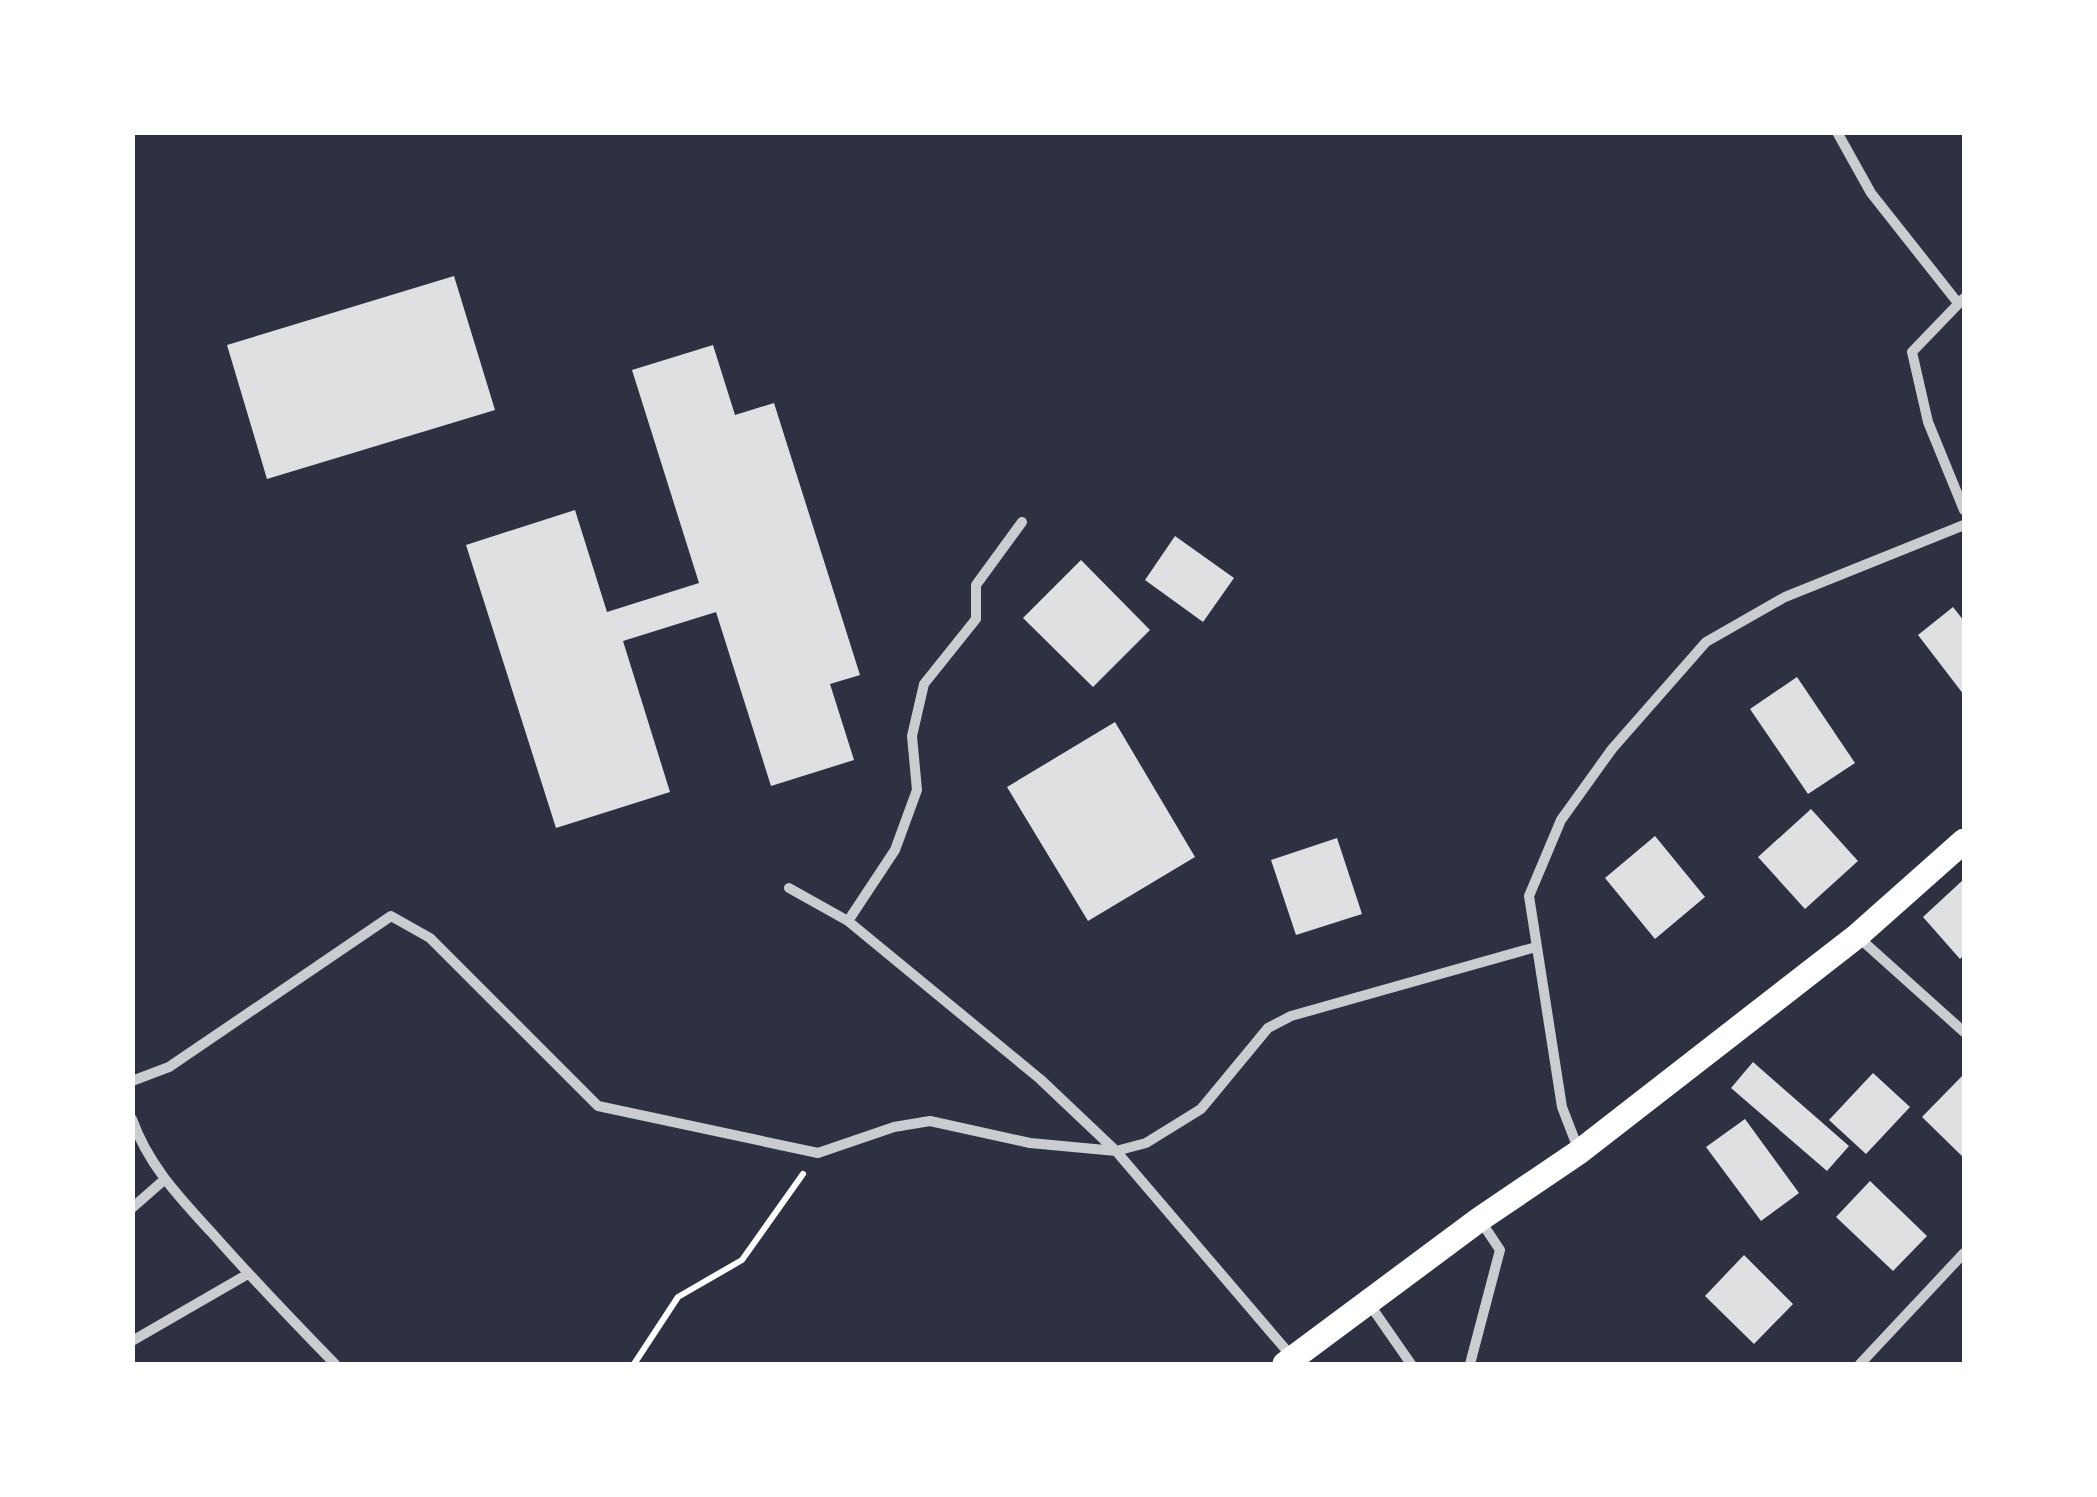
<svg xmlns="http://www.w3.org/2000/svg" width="2097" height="1497" viewBox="0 0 2097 1497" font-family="Lato,sans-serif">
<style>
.building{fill:#e0e0e3}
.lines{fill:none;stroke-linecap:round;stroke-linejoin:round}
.path{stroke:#fff;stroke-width:6}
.minor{stroke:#caccd0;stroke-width:10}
.primary{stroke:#fff;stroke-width:25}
</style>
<rect width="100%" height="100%" fill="#2d3142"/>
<path class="building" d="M 454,276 L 495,410 L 267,479 L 227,345 Z
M 713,345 L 735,415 L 774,403 L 860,675 L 830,684 L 854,760 L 771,786 L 716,612 L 623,641 L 670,792 L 556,828 L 466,545 L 575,510 L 607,612 L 699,583 L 632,370 Z
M 1175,536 L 1234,578 L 1203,622 L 1145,580 Z
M 1081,560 L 1150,630 L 1093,687 L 1023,618 Z
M 1953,607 L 1964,621 L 1964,695 L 1918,635 Z
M 1797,677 L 1855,763 L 1808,794 L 1750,709 Z
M 1115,722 L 1195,857 L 1088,921 L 1007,787 Z
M 1811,809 L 1858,861 L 1805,909 L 1758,857 Z
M 1655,836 L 1705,897 L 1655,939 L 1605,878 Z
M 1337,838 L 1362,914 L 1296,935 L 1271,860 Z
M 1964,879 L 1964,955 L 1960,959 L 1923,917 Z
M 1753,1062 L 1849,1146 L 1827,1171 L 1731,1088 Z
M 1873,1073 L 1910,1107 L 1866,1154 L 1829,1120 Z
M 1964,1074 L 1964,1158 L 1922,1117 Z
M 1745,1119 L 1799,1193 L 1761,1221 L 1706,1147 Z
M 1870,1181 L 1927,1236 L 1893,1271 L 1836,1217 Z
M 1744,1255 L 1793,1304 L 1754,1344 L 1705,1296 Z"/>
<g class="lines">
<path class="path" d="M 634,1364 L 678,1297 L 742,1260 L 803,1174"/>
<path class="minor" d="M 1837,132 L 1871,193 L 1958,303
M 1964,298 L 1912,352 L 1928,422 L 1964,510
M 789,888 L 848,921 L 1040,1079 L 1116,1151 L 1293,1358
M 848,921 L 895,850 L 917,790 L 912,736 L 924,684 L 976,619 L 976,585 L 1022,522
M 1857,936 L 1964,1032
M 132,1081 L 169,1067 L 391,916 L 430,938 L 598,1106 L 818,1153 L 894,1127 L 930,1121 L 1030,1143 L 1116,1151 L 1146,1143 L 1201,1109 L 1268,1028 L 1291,1016 L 1536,947
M 132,1119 C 148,1165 180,1198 212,1233 C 252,1278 293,1321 335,1364
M 1579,1151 L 1562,1107 L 1529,896 L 1561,820 L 1612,749 L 1706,642 L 1785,597 L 1964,525
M 132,1208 L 164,1180
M 1370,1305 L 1411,1364
M 132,1341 L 248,1274
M 1470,1364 L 1500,1250 L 1480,1220
M 1860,1364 L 1964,1253"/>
<path class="primary" d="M 1285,1364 L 1480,1219 L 1579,1152 L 1857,936 L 1964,841"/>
</g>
<rect width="2097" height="1497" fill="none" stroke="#ffffff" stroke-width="270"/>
</svg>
